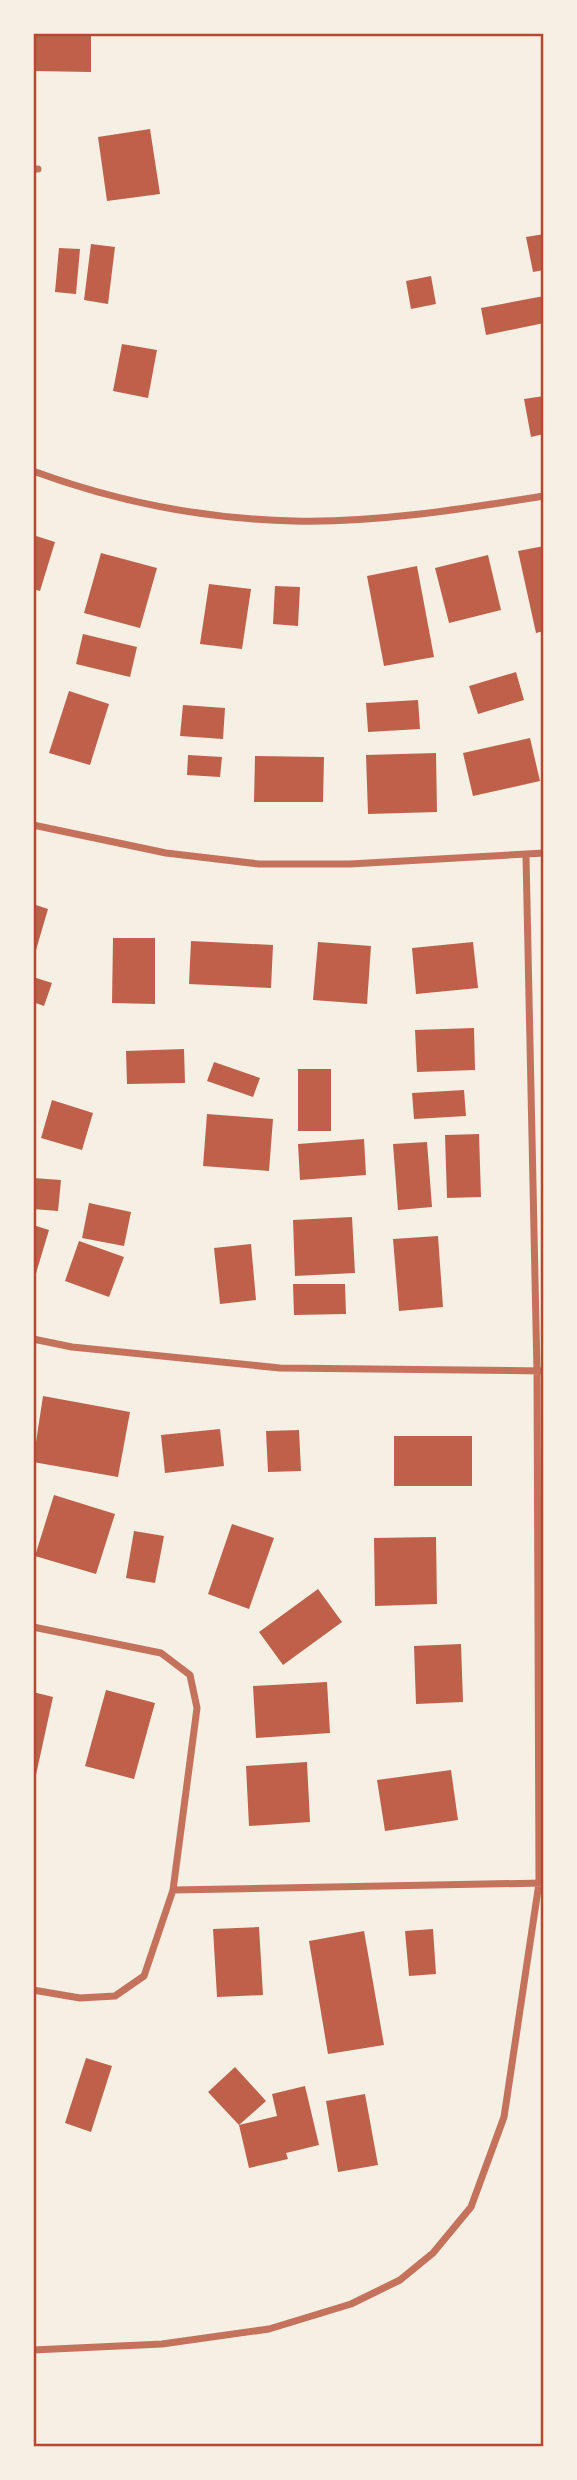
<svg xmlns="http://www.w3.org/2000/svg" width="577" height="2480" viewBox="0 0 577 2480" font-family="Jost,sans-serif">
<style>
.building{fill:#bf614a}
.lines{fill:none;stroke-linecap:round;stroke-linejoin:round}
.minor{stroke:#c5725c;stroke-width:7}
.neatline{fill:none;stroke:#b5482f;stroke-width:2.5}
</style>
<rect width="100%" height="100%" fill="#f6efe4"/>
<path class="building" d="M 33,33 L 91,33 L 91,72 L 33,71 Z
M 150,129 L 160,194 L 107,201 L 98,137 Z
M 544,234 L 544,270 L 533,272 L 526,237 Z
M 91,244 L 115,247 L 108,304 L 84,300 Z
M 59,248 L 80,249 L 76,294 L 55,292 Z
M 431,276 L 436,304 L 411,309 L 406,281 Z
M 544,296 L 544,323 L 486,335 L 481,308 Z
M 122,344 L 157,350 L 148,398 L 113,391 Z
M 544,396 L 544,434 L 531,437 L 524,399 Z
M 33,535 L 55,542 L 40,591 L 33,589 Z
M 544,546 L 544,631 L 536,633 L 518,551 Z
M 101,553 L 157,568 L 140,628 L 84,613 Z
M 488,555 L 501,610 L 449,623 L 435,568 Z
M 417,566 L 434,657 L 384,666 L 367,576 Z
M 209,584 L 251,589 L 242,649 L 200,644 Z
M 275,586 L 300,587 L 298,626 L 273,624 Z
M 83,634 L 137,647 L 130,677 L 76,664 Z
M 516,672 L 524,700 L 478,714 L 469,686 Z
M 69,691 L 109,704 L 90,765 L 49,753 Z
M 418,700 L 420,729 L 368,732 L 366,703 Z
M 183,705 L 225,708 L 223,739 L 180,736 Z
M 530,738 L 540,781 L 473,796 L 463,753 Z
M 436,753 L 437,812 L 368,814 L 366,755 Z
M 188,755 L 222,757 L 220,777 L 187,775 Z
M 255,756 L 324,757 L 323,802 L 254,802 Z
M 33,904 L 48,909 L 36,950 L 33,949 Z
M 113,938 L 155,938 L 155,1004 L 112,1003 Z
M 191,941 L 273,945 L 271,988 L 189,984 Z
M 318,942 L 371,946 L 367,1004 L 313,1000 Z
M 473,942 L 478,988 L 416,994 L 412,948 Z
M 33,977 L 52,983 L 44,1006 L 33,1002 Z
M 474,1028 L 475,1070 L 417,1072 L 415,1030 Z
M 184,1049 L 185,1083 L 127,1084 L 126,1051 Z
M 214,1062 L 260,1078 L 253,1097 L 207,1081 Z
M 298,1069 L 331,1069 L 331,1131 L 298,1131 Z
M 464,1090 L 466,1116 L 414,1119 L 412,1093 Z
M 52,1100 L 93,1113 L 82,1150 L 41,1138 Z
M 207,1114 L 273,1119 L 269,1171 L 203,1166 Z
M 479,1134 L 481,1197 L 447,1198 L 445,1135 Z
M 364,1139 L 366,1175 L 300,1180 L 298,1144 Z
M 427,1142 L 432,1207 L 398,1210 L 393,1144 Z
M 33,1178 L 61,1180 L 58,1211 L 33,1209 Z
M 89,1203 L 131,1212 L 124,1246 L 82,1238 Z
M 352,1217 L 355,1273 L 295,1276 L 293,1220 Z
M 33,1225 L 49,1230 L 34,1280 L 33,1280 Z
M 438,1236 L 443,1307 L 399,1311 L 393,1239 Z
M 79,1241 L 124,1257 L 109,1297 L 65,1281 Z
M 251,1244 L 256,1300 L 220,1304 L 214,1248 Z
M 293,1284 L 345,1284 L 346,1314 L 294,1315 Z
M 43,1396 L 130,1412 L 118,1477 L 33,1462 Z
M 220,1429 L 224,1466 L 165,1473 L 161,1435 Z
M 299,1430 L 301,1471 L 268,1472 L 266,1431 Z
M 394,1436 L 472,1436 L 472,1486 L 394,1486 Z
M 54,1495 L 115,1514 L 96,1574 L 35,1556 Z
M 232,1524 L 274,1538 L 249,1609 L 208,1594 Z
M 134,1531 L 164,1536 L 155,1583 L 126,1578 Z
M 436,1537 L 437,1604 L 375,1606 L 374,1538 Z
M 318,1589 L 342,1622 L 283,1665 L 259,1632 Z
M 461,1644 L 463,1702 L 416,1704 L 414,1646 Z
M 327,1682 L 330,1733 L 256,1738 L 253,1686 Z
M 106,1690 L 155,1703 L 134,1779 L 85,1766 Z
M 33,1692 L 53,1697 L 34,1784 L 33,1784 Z
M 307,1762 L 310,1822 L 249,1826 L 246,1766 Z
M 451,1770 L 458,1820 L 385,1831 L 377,1780 Z
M 259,1927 L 263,1995 L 217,1997 L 213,1929 Z
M 433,1929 L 436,1974 L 409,1976 L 405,1931 Z
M 364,1931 L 384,2045 L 328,2054 L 309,1941 Z
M 86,2058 L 112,2066 L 91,2132 L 65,2123 Z
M 235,2067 L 266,2101 L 239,2125 L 277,2116 L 272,2094 L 305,2086 L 319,2145 L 286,2153 L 288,2159 L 249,2168 L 239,2125 L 208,2092 Z
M 365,2094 L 378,2165 L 338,2172 L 326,2101 Z"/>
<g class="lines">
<path class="minor" d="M 33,169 L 38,169
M 33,471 C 117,502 205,519 294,521 C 377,523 462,509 544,496
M 33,825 L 166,853 L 259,864 L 350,864 L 544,853
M 33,1339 L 72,1347 L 280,1368 L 544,1371
M 33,1627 L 161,1653 L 190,1675 L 197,1708 L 173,1890 L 144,1976 L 115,1996 L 80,1998 L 33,1990
M 173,1890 L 543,1883
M 33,2350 L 162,2344 L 269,2329 L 351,2304 L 400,2280 L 433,2253 L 471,2207 L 504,2117 L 539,1883 L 537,1372 L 526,856"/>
</g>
<rect width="577" height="2480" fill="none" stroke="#f6efe4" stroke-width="70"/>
<rect x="35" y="35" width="507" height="2410" class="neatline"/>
</svg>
